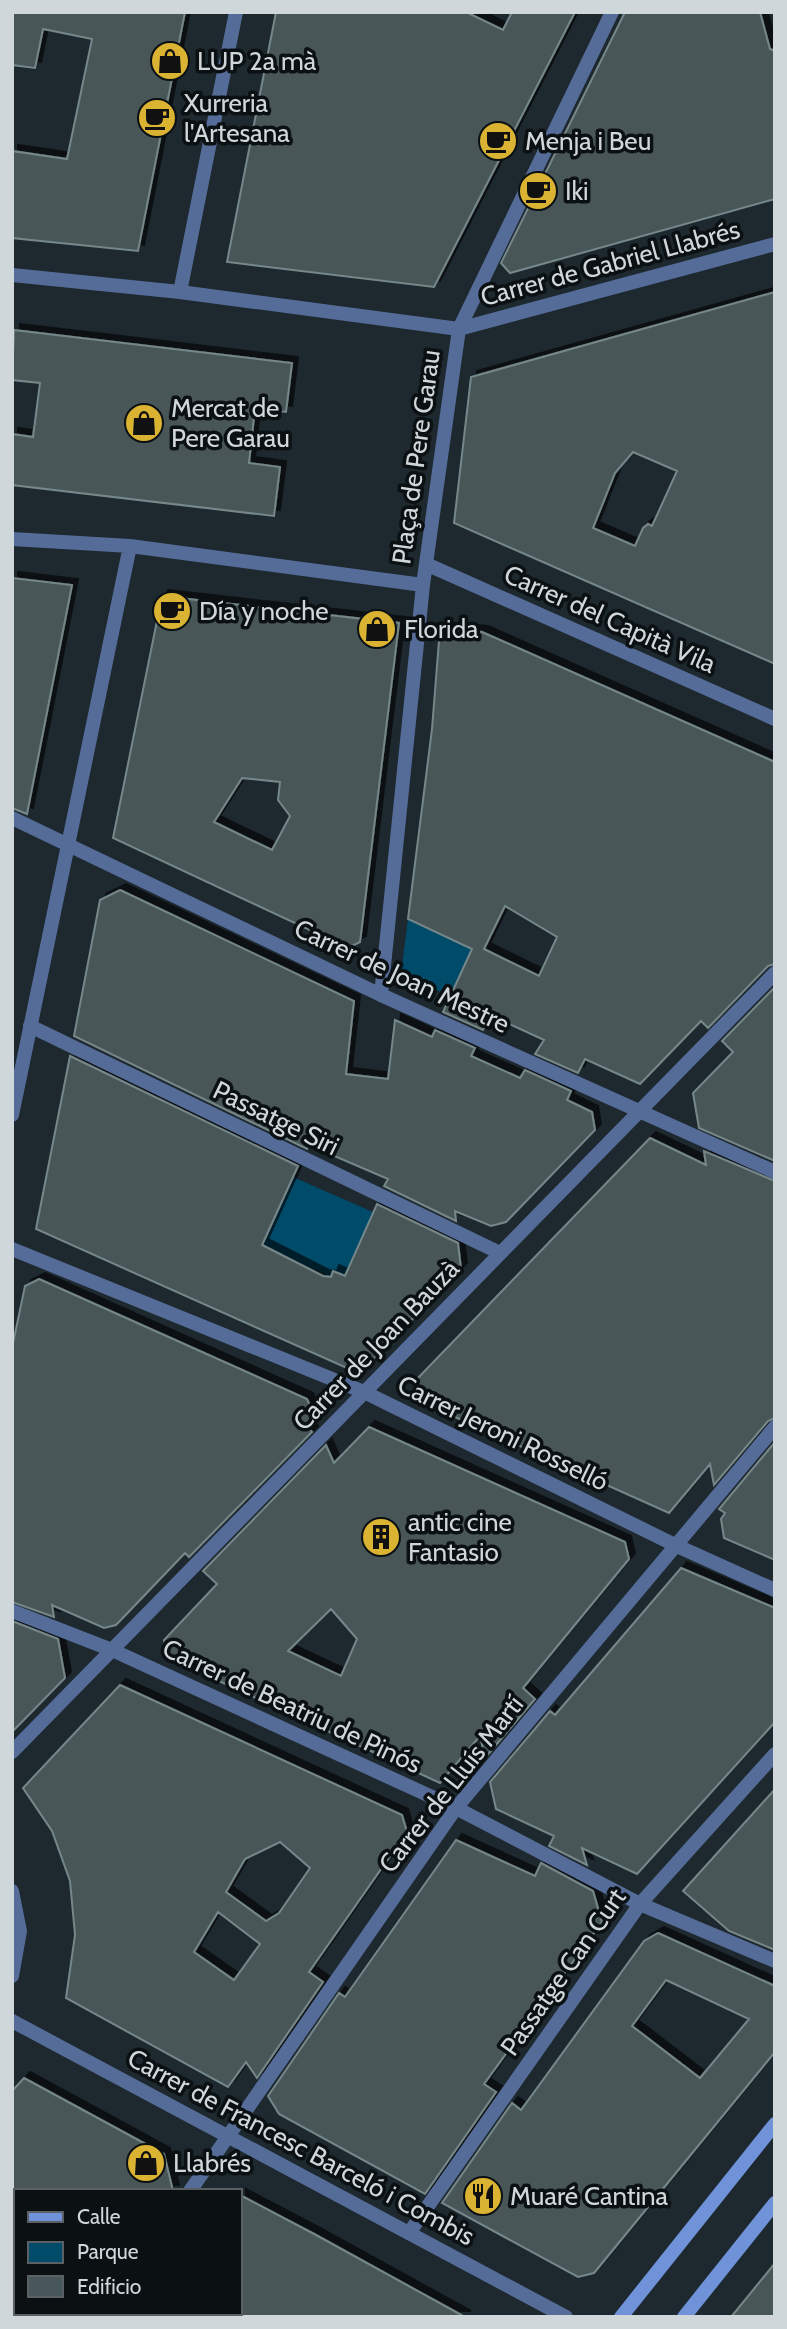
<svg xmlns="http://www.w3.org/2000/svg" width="787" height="2329" viewBox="0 0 787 2329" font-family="Cabin,sans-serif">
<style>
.green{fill:#014b6a}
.building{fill:#485759;stroke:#768789;stroke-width:2;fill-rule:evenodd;filter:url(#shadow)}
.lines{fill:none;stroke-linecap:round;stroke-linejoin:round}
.minor{stroke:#556c98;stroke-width:14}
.tertiary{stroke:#556c98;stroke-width:14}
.secondary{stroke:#6f92d9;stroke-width:14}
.labels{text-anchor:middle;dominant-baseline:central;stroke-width:7;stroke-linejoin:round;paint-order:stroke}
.poi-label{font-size:26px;fill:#d0d7db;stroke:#0b1013;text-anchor:start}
.street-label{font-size:26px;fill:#d0d7db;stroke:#0b1013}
</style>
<defs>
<filter id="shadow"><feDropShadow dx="6" dy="-6" stdDeviation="0" flood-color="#0009"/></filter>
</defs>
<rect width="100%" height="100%" fill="#1d282f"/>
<path class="green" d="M 408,919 L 480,934 L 451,997 L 401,973 Z
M 293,1177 L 373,1212 L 345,1276 L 334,1271 L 331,1277 L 262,1245 Z"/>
<path class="building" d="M 12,12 L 185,12 L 138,251 L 12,238 L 12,151 L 67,159 L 92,39 L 43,29 L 35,68 L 12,65 Z
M 276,12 L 466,12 L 503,30 L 512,12 L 575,12 L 434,287 L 227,262 Z
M 625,12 L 760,12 L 770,49 L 775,51 L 775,199 L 510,273 L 501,263 Z
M 775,292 L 775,664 L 454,523 L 471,377 ZM 633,452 L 677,471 L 652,526 L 648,524 L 643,528 L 635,546 L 593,528 L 615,473 Z
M 14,330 L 292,363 L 286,412 L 255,408 L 249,463 L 280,467 L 274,516 L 12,485 L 12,434 L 33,437 L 40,383 L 12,380 Z
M 12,578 L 72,585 L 27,814 L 12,808 Z
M 162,596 L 399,623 L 360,942 L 348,948 L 113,838 ZM 242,778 L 280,782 L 278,800 L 290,816 L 272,850 L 214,822 Z
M 440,628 L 482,632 L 775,762 L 775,964 L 768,966 L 708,1028 L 701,1021 L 640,1084 L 585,1059 L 578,1073 L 535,1054 L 544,1040 L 490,1015 L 483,1030 L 443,1012 L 472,949 L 408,919 L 432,729 ZM 505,906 L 557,937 L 539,976 L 484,949 Z
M 120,890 L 354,1001 L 346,1074 L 388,1079 L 395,1020 L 432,1037 L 435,1030 L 475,1048 L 471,1056 L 520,1078 L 525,1070 L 571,1091 L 567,1100 L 592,1112 L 595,1130 L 506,1222 L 491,1226 L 455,1211 L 456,1221 L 384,1186 L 388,1179 L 309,1145 L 307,1149 L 74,1036 L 100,900 Z
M 775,987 L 775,1161 L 699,1128 L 693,1093 L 733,1052 L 722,1041 Z
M 70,1056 L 298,1166 L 262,1245 L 323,1276 L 331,1277 L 333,1271 L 345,1276 L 377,1204 L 458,1243 L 461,1269 L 367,1366 L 349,1369 L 36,1229 Z
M 650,1138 L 706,1165 L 704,1151 L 775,1181 L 775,1418 L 768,1421 L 714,1485 L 710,1464 L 669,1513 L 417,1400 L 414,1382 Z
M 39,1279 L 307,1399 L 316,1419 L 308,1427 L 312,1432 L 189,1557 L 185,1553 L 116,1625 L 104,1628 L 52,1605 L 54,1617 L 12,1602 L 12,1348 L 25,1286 Z
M 369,1427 L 625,1542 L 629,1559 L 523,1688 L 535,1699 L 485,1758 L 480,1736 L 440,1783 L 167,1657 L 164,1640 L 217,1584 L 203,1571 L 326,1445 L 334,1463 ZM 331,1609 L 357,1639 L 341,1676 L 288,1651 Z
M 775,1442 L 775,1560 L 724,1538 L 721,1519 L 725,1513 L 719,1509 Z
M 681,1568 L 775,1608 L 775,1722 L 637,1874 L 582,1848 L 587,1865 L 549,1846 L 554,1836 L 496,1809 L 490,1782 L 550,1711 L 555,1715 Z
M 12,1621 L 58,1639 L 65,1678 L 12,1732 Z
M 120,1685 L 402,1815 L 407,1832 L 309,1972 L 323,1982 L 257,2078 L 246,2062 L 228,2087 L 66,1998 L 75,1935 L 70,1881 L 52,1831 L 23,1788 ZM 280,1842 L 310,1868 L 279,1913 L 266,1921 L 226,1892 L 245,1859 ZM 218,1912 L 260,1944 L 234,1980 L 194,1952 Z
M 775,1789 L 775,1950 L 729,1931 L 683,1891 Z
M 456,1840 L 535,1876 L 541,1863 L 593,1891 L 602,1922 L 484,2084 L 496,2092 L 425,2194 L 279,2114 L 268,2096 L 339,1993 L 345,1997 Z
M 658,1933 L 775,1986 L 775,2052 L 594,2273 L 578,2277 L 442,2203 L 512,2103 L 521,2110 L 644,1941 ZM 666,1980 L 749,2019 L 700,2078 L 632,2026 Z
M 24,2078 L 164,2154 L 173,2191 L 12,2191 L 12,2091 Z
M 240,2195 L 316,2235 L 465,2317 L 240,2317 Z
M 775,2263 L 775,2317 L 731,2317 Z"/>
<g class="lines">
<path class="minor" d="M 459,329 L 612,12
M 12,818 L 381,995 L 775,1172
M 381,995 L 423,585
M 30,1026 L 500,1253
M 12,1249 L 364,1392 L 677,1546 L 775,1590
M 12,1611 L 112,1650 L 456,1808 L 640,1904 L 775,1961
M 12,1752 L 775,973
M 190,2191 L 456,1808 L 775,1427
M 409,2233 L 640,1904 L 775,1754
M 101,2317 L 104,2313"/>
<path class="tertiary" d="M 12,275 L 180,292 L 459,329 L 775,244
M 180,292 L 236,12
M 12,539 L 130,546 L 423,585 L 459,329
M 426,564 L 775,719
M 12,1115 L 130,546
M 12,1891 L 20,1931 L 12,1976
M 12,2021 L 566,2317"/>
<path class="secondary" d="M 621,2317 L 775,2124
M 684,2317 L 775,2203"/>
</g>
<defs>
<symbol id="shop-disc" viewBox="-11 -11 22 22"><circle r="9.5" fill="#dbb333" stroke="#0b1013"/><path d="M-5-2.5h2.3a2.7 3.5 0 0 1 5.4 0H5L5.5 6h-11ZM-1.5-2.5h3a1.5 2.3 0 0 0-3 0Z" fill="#111"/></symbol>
<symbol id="cafe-disc" viewBox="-11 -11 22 22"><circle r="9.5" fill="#dbb333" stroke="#0b1013"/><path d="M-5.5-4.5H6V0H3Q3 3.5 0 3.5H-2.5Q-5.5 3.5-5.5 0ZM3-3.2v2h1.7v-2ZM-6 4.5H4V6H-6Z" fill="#111"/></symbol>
<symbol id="building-disc" viewBox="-11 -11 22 22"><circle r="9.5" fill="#dbb333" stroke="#0b1013"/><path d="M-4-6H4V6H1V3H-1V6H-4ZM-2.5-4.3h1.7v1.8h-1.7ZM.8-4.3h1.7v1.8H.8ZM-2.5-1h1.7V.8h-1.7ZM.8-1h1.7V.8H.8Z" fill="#111"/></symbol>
<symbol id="restaurant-disc" viewBox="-11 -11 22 22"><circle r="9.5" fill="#dbb333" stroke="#0b1013"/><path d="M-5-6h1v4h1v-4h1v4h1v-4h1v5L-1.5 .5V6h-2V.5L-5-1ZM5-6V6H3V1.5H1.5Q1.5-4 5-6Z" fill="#111"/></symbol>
</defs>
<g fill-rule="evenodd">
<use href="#shop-disc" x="148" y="39" width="44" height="44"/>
<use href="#cafe-disc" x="135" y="96" width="44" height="44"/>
<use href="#cafe-disc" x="476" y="119" width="44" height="44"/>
<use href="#cafe-disc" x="516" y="169" width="44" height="44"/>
<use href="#shop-disc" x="122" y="401" width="44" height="44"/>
<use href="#cafe-disc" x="150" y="589" width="44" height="44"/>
<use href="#shop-disc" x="355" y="607" width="44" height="44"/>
<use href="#building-disc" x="359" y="1515" width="44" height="44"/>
<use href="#shop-disc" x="124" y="2141" width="44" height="44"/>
<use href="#restaurant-disc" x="461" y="2174" width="44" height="44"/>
</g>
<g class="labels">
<g class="poi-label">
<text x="197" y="61">LUP 2a mà</text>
<text x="184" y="103">Xurreria<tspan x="184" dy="30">l'Artesana</tspan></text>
<text x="525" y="141">Menja i Beu</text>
<text x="565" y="191">Iki</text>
<text x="171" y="408">Mercat de<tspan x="171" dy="30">Pere Garau</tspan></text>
<text x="199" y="611">Día y noche</text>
<text x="404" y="629">Florida</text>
<text x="408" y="1522">antic cine<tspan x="408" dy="30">Fantasio</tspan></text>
<text x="173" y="2163">Llabrés</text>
<text x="510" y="2196">Muaré Cantina</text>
</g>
<g class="street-label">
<text transform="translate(610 263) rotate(-15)">Carrer de Gabriel Llabrés</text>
<text transform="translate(416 457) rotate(-82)">Plaça de Pere Garau</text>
<text transform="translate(610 619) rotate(24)">Carrer del Capità Vila</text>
<text transform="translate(402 976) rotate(25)">Carrer de Joan Mestre</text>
<text transform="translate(276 1118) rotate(26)">Passatge Siri</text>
<text transform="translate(376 1345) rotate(-46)">Carrer de Joan Bauzà</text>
<text transform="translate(503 1433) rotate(26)">Carrer Jeroni Rosselló</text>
<text transform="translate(292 1706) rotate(25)">Carrer de Beatriu de Pinós</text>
<text transform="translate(451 1784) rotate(-52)">Carrer de Lluís Martí</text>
<text transform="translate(563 1972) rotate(-55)">Passatge Can Curt</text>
<text transform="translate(301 2147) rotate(28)">Carrer de Francesc Barceló i Combis</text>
</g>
</g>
<rect width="787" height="2329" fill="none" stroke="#d0d7db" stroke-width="28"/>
<rect x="14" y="2189" width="228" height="126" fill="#0b1013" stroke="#5a6063" stroke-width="2"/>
<rect x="28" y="2212" width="35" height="10" fill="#6f92d9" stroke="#5a6063" stroke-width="2"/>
<text x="77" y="2224" font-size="21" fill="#d0d7db">Calle</text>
<rect x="28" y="2242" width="35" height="21" fill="#014b6a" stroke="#5a6063" stroke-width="2"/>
<text x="77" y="2259" font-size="21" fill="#d0d7db">Parque</text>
<rect x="28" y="2276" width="35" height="21" fill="#485759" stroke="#5a6063" stroke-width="2"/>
<text x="77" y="2294" font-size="21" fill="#d0d7db">Edificio</text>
</svg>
